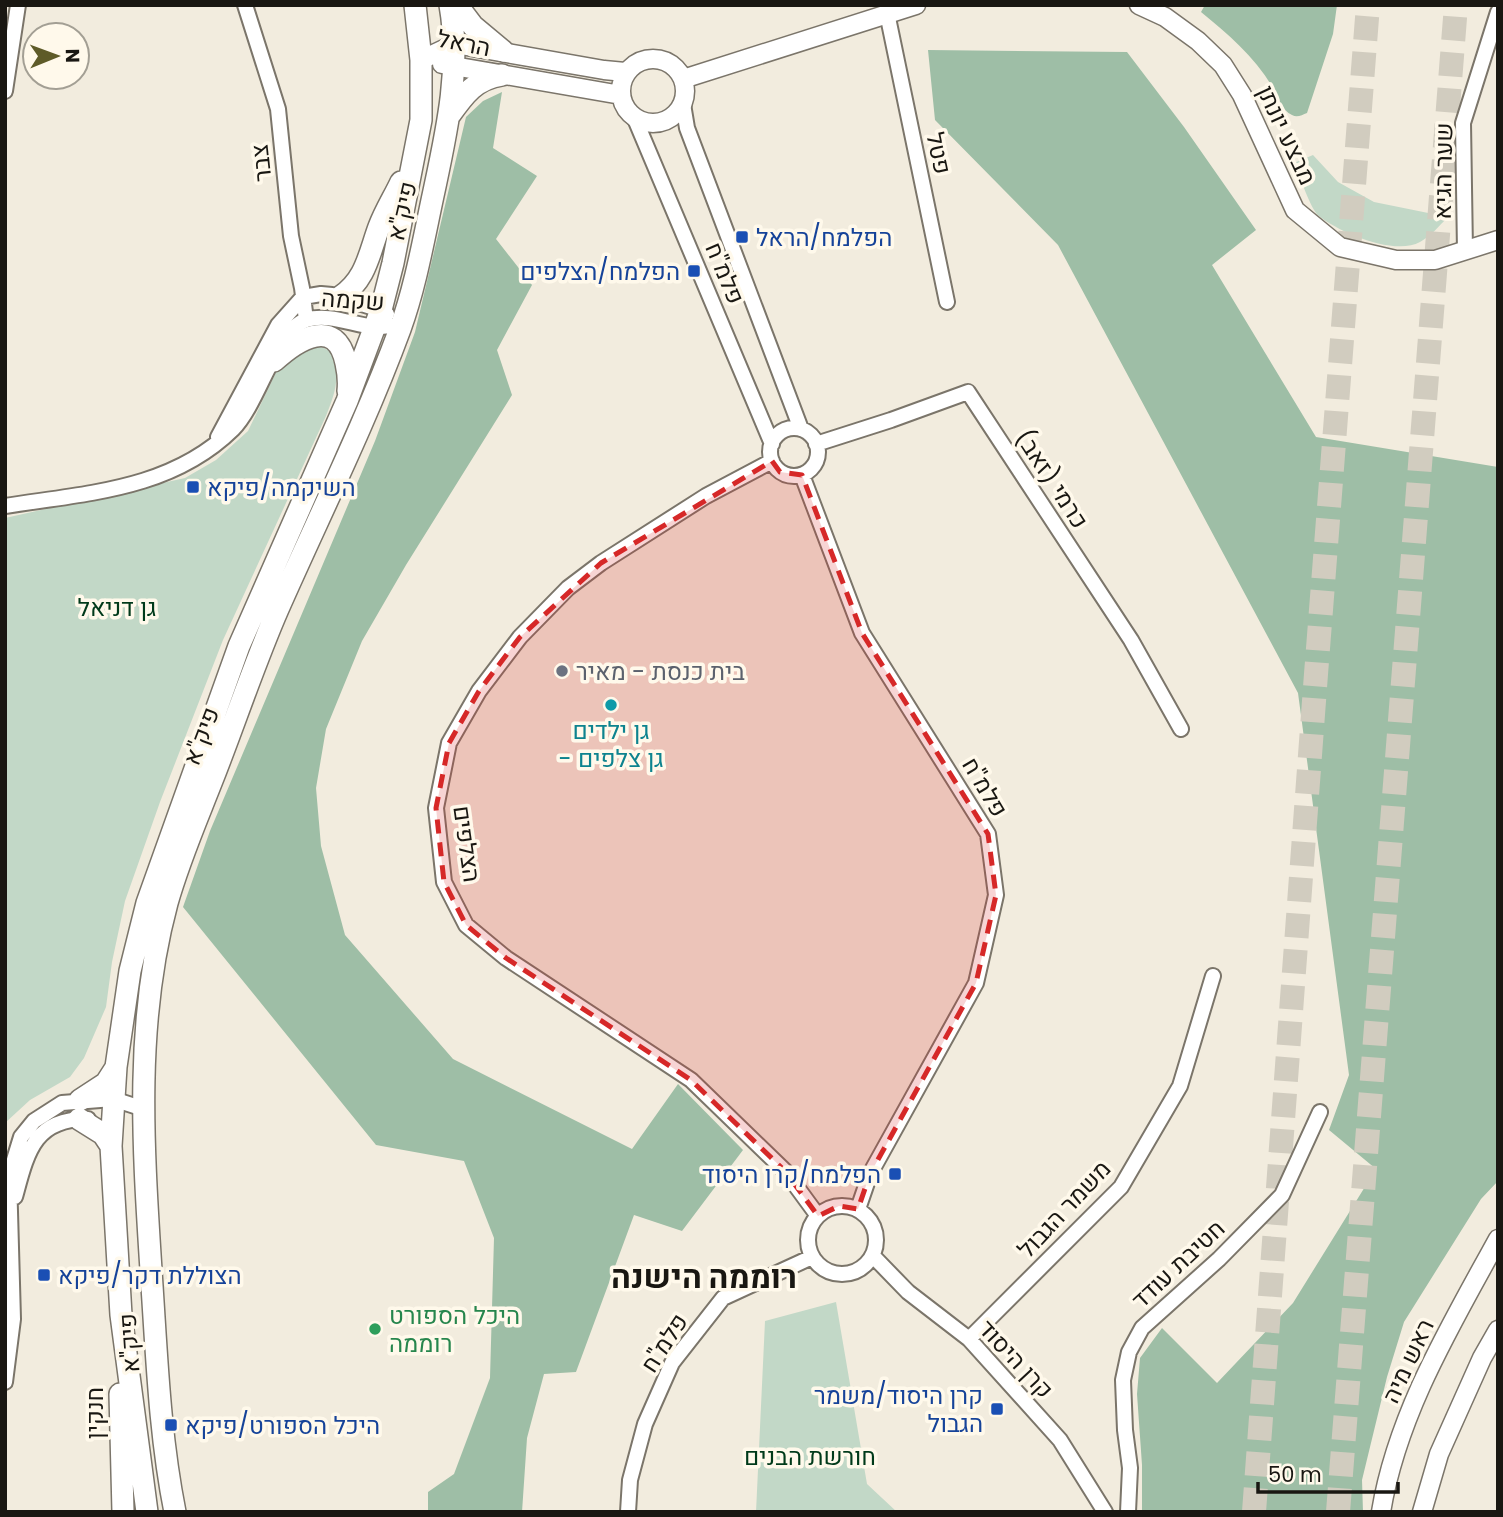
<svg xmlns="http://www.w3.org/2000/svg" width="1503" height="1517" viewBox="0 0 1503 1517" font-family="Poppins,Heebo,sans-serif">
<style>
.green{fill:#c2d8c7}
.forest{fill:#9ebea6}
.lines{fill:none;stroke-linecap:round;stroke-linejoin:round}
.trunk-tunnel{stroke:#d1ccbf;stroke-width:24;stroke-dasharray:24 12;stroke-linecap:butt}
.minor-casing{stroke:#7b756a;stroke-width:18}
.tertiary-casing{stroke:#7b756a;stroke-width:21}
.secondary-casing{stroke:#7b756a;stroke-width:24}
.minor{stroke:#fff;stroke-width:14}
.tertiary{stroke:#fff;stroke-width:18}
.secondary{stroke:#fff;stroke-width:21}
.marked{fill:#d62828;fill-opacity:0.2;stroke:#d62828;stroke-width:5;stroke-dasharray:14 9;stroke-linejoin:round}
.transit-dot{fill:#1a4fb4;stroke:#fff9eb;stroke-width:2.5}
.worship-dot{fill:#6b7280;stroke:#fff9eb;stroke-width:2.5}
.culture-dot{fill:#0f9aa8;stroke:#fff9eb;stroke-width:2.5}
.leisure-dot{fill:#2e9e5b;stroke:#fff9eb;stroke-width:2.5}
.labels{text-anchor:middle;dominant-baseline:central;stroke-width:7;stroke-linejoin:round;paint-order:stroke}
.street-label{font-size:24px;fill:#191712;stroke:#fff9eb}
.transit-label{font-size:24px;fill:#164399;stroke:#fff9eb;text-anchor:start}
.park-label{font-size:24px;fill:#003a1a;stroke:#fff9eb}
.worship-label{font-size:24px;fill:#5b616d;stroke:#fff9eb;text-anchor:start}
.culture-label{font-size:24px;fill:#0d838f;stroke:#fff9eb}
.leisure-label{font-size:24px;fill:#27864d;stroke:#fff9eb;text-anchor:start}
.district-label{font-size:32px;font-weight:bold;fill:#191712;stroke:#fff9eb}
</style>
<rect width="100%" height="100%" fill="#f2ecde"/>
<path class="green" d="M 1313,155 L 1338,182 L 1374,202 L 1448,217 C 1439,226 1431,236 1420,242 C 1395,256 1340,233 1319,216 C 1310,209 1300,175 1294,163 Z
M 308,346 L 320,346 L 330,351 C 341,378 336,390 326,416 L 223,640 L 160,802 L 125,901 L 112,962 L 106,1007 L 84,1058 L 70,1077 L 30,1100 L 5,1123 L 5,518 L 185,478 L 216,460 L 248,431 L 280,364 Z
M 836,1302 L 867,1484 L 897,1512 L 756,1512 L 765,1321 Z"/>
<path class="forest" d="M 1205,5 L 1337,5 L 1333,34 L 1307,113 C 1302,115 1297,118 1292,115 C 1282,111 1278,96 1273,88 C 1255,57 1228,34 1201,12 Z
M 928,50 L 1127,52 L 1184,127 L 1256,230 L 1212,265 L 1316,437 L 1498,467 L 1498,1181 L 1481,1199 L 1404,1322 L 1387,1377 L 1362,1480 L 1363,1512 L 1142,1512 L 1142,1465 L 1137,1394 L 1140,1358 L 1162,1328 L 1217,1383 L 1293,1303 L 1376,1169 L 1329,1130 L 1349,1075 L 1298,693 L 1058,245 L 935,120 Z
M 502,92 L 493,148 L 537,176 L 496,239 L 532,285 L 497,350 L 512,395 L 406,565 L 362,641 L 326,729 L 316,788 L 321,846 L 345,935 L 453,1059 L 632,1149 L 678,1084 L 743,1150 L 682,1231 L 634,1215 L 576,1372 L 544,1374 L 527,1438 L 522,1512 L 428,1512 L 428,1492 L 454,1474 L 490,1378 L 494,1238 L 464,1161 L 376,1145 L 183,907 L 210,831 L 375,441 L 415,332 L 466,117 L 483,101 Z"/>
<g class="lines">
<path class="trunk-tunnel" d="M 1254,1512 L 1316,674 L 1368,5
M 1338,1512 L 1456,5"/>
<defs>
<path id="minor" d="M 245,5 L 278,109 L 291,236 L 302,288 L 306,320
M 887,13 L 947,302
M 5,91 L 18,5
M 683,104 L 687,128 L 801,429
M 635,119 L 772,444
M 1465,251 L 1463,123 L 1498,12
M770 452a24 24 0 1 1 48 0a24 24 0 1 1-48 0Z
M 218,437 L 278,325 L 303,297 L 321,294 L 332,295 L 381,310 L 387,314
M 816,444 L 891,420 L 968,392 L 1131,640 L 1181,729
M 772,461 L 706,496 L 601,563 L 568,588 L 520,637 L 479,691 L 449,743 L 436,808 L 444,882 L 466,925 L 506,958 L 691,1080 L 785,1171 L 818,1216
M 802,475 L 862,633 L 988,834 L 996,895 L 976,983 L 870,1174 L 858,1209
M 5,506 C 87,493 171,490 233,429 C 259,403 276,330 306,320 C 329,313 353,325 375,327 C 384,327 393,326 402,325
M 15,1197 C 27,1153 34,1118 88,1119
M808 1240a34 34 0 1 1 68 0a34 34 0 1 1-68 0Z
M 873,1256 L 908,1292 L 969,1339 L 1060,1440 L 1105,1512
M 969,1339 L 1121,1187 L 1180,1086 L 1213,976
M 5,1382 L 13,1319 L 9,1176 L 21,1137 L 34,1121 L 62,1103 L 113,1099 L 144,1109
M 628,1512 L 630,1480 L 645,1424 L 672,1363 L 723,1298 L 812,1257
M 1128,1512 L 1130,1468 L 1125,1430 L 1123,1380 L 1129,1352 L 1142,1328 L 1219,1259 L 1282,1195 L 1320,1112"/>
<path id="tertiary" d="M 1139,5 L 1165,17 L 1198,41 L 1223,65 L 1242,95 L 1295,210 L 1340,247 L 1396,260 L 1435,260 L 1498,240
M621 91a32 32 0 1 1 64 0a32 32 0 1 1-64 0Z
M 421,60 L 455,44 L 604,70 L 625,72
M 442,64 L 621,95
M 683,79 L 916,5
M 1381,1512 C 1397,1414 1451,1325 1498,1239
M 1422,1512 L 1439,1454 L 1482,1358 L 1498,1330"/>
<path id="secondary" d="M 457,5 L 473,26 L 503,51
M 449,116 C 464,95 475,79 502,75
M 340,297 C 366,280 369,254 379,227 C 385,211 394,197 401,182
M 274,361 C 297,340 336,315 346,363 C 348,372 349,382 348,391
M 80,1100 L 106,1083 L 115,1069
M 79,1119 L 103,1134 L 111,1146
M 120,1394 L 123,1512
M 147,1512 L 121,1315 L 111,1146 L 116,1067 L 130,971 L 147,903 L 239,646 L 347,401 L 381,310 L 393,263 L 421,120 L 421,60 L 415,5
M 175,1512 C 160,1437 157,1361 152,1286 C 144,1158 133,1028 167,903 C 179,860 197,819 213,778 C 235,722 254,664 278,609 C 319,516 365,424 400,329 C 416,285 424,237 434,191 C 447,130 461,68 450,5"/>
</defs>
<use href="#minor" class="minor-casing"/>
<use href="#tertiary" class="tertiary-casing"/>
<use href="#secondary" class="secondary-casing"/>
<use href="#minor" class="minor"/>
<use href="#tertiary" class="tertiary"/>
<use href="#secondary" class="secondary"/>
</g>
<path class="marked" d="M 772,461 L 780,472 L 802,475 L 862,633 L 988,834 L 996,895 L 976,983 L 870,1174 L 858,1209 L 839,1206 L 818,1216 L 785,1171 L 691,1080 L 506,958 L 466,925 L 444,882 L 436,808 L 449,743 L 479,691 L 520,637 L 601,563 Z"/>
<g class="transit-dot">
<rect x="735" y="230" width="14" height="14" rx="3.5"/>
<rect x="687" y="264" width="14" height="14" rx="3.5"/>
<rect x="186" y="480" width="14" height="14" rx="3.5"/>
<rect x="888" y="1167" width="14" height="14" rx="3.5"/>
<rect x="37" y="1268" width="14" height="14" rx="3.5"/>
<rect x="990" y="1402" width="14" height="14" rx="3.5"/>
<rect x="164" y="1418" width="14" height="14" rx="3.5"/>
</g>
<circle class="worship-dot" cx="562" cy="671" r="7"/>
<circle class="culture-dot" cx="611" cy="705" r="7"/>
<circle class="leisure-dot" cx="375" cy="1329" r="7"/>
<g class="labels">
<g class="street-label">
<text transform="translate(464 43) rotate(11)">הראל</text>
<text transform="translate(1287 135) rotate(65)">מבצע יונתן</text>
<text transform="translate(939 153) rotate(78)">פטל</text>
<text transform="translate(261 163) rotate(-96)">צבר</text>
<text transform="translate(1443 171) rotate(-89)">שער הגיא</text>
<text transform="translate(402 211) rotate(-77)">פיק"א</text>
<text transform="translate(725 273) rotate(67)">פלמ"ח</text>
<text transform="translate(353 300) rotate(4)">שקמה</text>
<text transform="translate(1052 479) rotate(57)">כרמי (זאב)</text>
<text transform="translate(201 736) rotate(-69)">פיק"א</text>
<text transform="translate(985 787) rotate(59)">פלמ"ח</text>
<text transform="translate(467 844) rotate(82)">הצלפים</text>
<text transform="translate(1064 1209) rotate(-47)">משמר הגבול</text>
<text transform="translate(1178 1264) rotate(-43)">חטיבת עודד</text>
<text transform="translate(129 1343) rotate(-94)">פיק"א</text>
<text transform="translate(664 1343) rotate(-57)">פלמ"ח</text>
<text transform="translate(1016 1359) rotate(47)">קרן היסוד</text>
<text transform="translate(1408 1361) rotate(-65)">ראש מיה</text>
<text transform="translate(94 1413) rotate(-90)">חנקין</text>
</g>
<g class="transit-label">
<text x="756" y="237">הפלמח/הראל</text>
<text x="680" y="271" text-anchor="end">הפלמח/הצלפים</text>
<text x="207" y="487">השיקמה/פיקא</text>
<text x="881" y="1174" text-anchor="end">הפלמח/קרן היסוד</text>
<text x="58" y="1275">הצוללת דקר/פיקא</text>
<text x="983" y="1395" text-anchor="end">קרן היסוד/משמר<tspan x="983" dy="28">הגבול</tspan></text>
<text x="185" y="1425">היכל הספורט/פיקא</text>
</g>
<g class="park-label">
<text x="117" y="607">גן דניאל</text>
<text x="810" y="1456">חורשת הבנים</text>
</g>
<g class="worship-label">
<text x="576" y="671">בית כנסת - מאיר</text>
</g>
<g class="culture-label">
<text x="611" y="730">גן ילדים<tspan x="611" dy="28">- גן צלפים</tspan></text>
</g>
<g class="leisure-label">
<text x="389" y="1315">היכל הספורט<tspan x="389" dy="28">רוממה</tspan></text>
</g>
<g class="district-label">
<text x="704" y="1276">רוממה הישנה</text>
</g>
</g>
<rect width="1503" height="1517" fill="none" stroke="#191712" stroke-width="14"/>
<g transform="translate(56 56) rotate(89)"><circle r="33" fill="#fff9eb" stroke="#a39f94" stroke-width="2"/>
<path d="M0-5L12 26L0 18L-12 26Z" fill="#5e5b28"/>
<text y="-10" font-size="19" font-weight="bold" text-anchor="middle" fill="#191712">N</text>
</g>
<path d="M1258 1482v10h140v-10" fill="none" stroke="#191712" stroke-width="3.5"/>
<text x="1268" y="1482" font-size="21" fill="#191712" stroke="#fff9eb" stroke-width="5" paint-order="stroke">50 m</text>
</svg>
